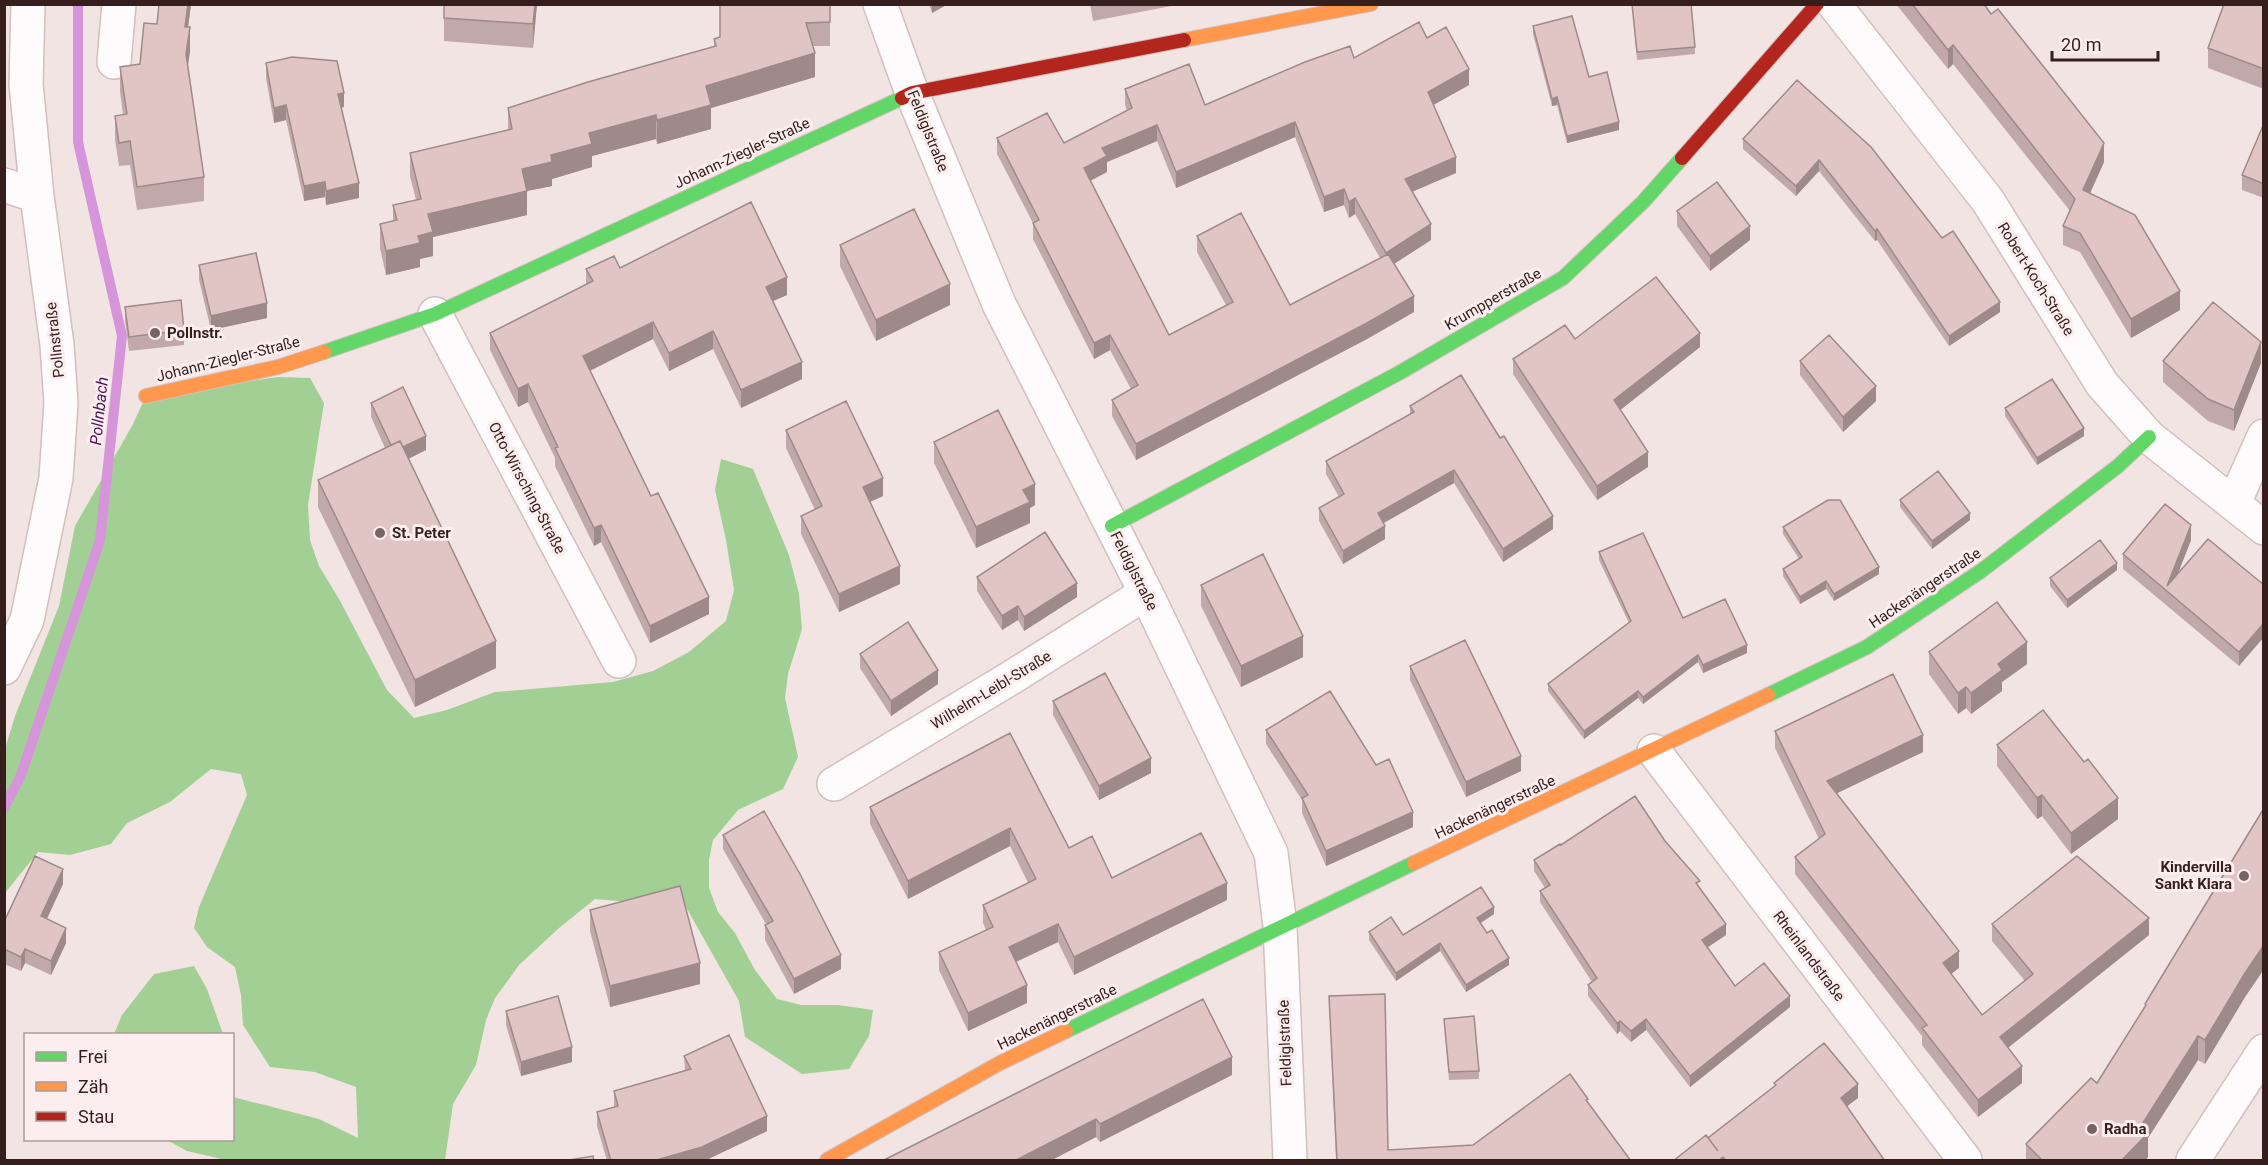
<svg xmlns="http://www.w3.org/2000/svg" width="2268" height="1165" viewBox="0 0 2268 1165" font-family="Roboto,sans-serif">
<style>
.forest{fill:#a1cf94}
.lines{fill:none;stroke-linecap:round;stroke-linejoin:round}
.stream{stroke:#d695db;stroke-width:10}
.street-casing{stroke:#d2bfbe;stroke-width:36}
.fast-casing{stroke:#d2bfbe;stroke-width:16}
.slow-casing{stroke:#d2bfbe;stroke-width:16}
.jam-casing{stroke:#d2bfbe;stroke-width:16}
.street{stroke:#fdfbfb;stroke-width:33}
.fast{stroke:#63d668;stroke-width:14}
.slow{stroke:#ff974d;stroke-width:14}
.jam{stroke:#b3261e;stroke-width:14}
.wall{fill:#c2a9a9;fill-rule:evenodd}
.shaded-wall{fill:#9e8a89}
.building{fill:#e1c5c4;stroke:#9e8a89;stroke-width:1.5}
.poi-dot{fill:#786362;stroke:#fceeee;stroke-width:2}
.labels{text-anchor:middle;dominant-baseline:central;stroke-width:6;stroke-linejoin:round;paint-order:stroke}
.street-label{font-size:15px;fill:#361e1d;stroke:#fceeee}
.poi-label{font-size:15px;font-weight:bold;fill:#361e1d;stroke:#fceeee;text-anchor:start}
.water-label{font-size:16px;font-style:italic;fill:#4c1555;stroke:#fceeee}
</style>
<rect width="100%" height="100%" fill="#f2e4e2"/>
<path class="forest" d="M 278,377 L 310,378 L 324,403 L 308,505 L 310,540 L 319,566 L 339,599 L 387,690 L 414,718 L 447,710 L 495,692 L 613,682 L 653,671 L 689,652 L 726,621 L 734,590 L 726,540 L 715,490 L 721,459 L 753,469 L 789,555 L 799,594 L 802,629 L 788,674 L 785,698 L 798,757 L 783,789 L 738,810 L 713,840 L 709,860 L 709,888 L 718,912 L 735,933 L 755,970 L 777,999 L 801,1005 L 838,1005 L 873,1010 L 869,1036 L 849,1069 L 802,1074 L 745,1037 L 739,1001 L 686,907 L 595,899 L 559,928 L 519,965 L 495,998 L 486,1020 L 476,1065 L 453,1104 L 445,1160 L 226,1160 L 187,1151 L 167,1140 L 232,1140 L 233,1097 L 319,1119 L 358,1138 L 356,1087 L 315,1072 L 270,1067 L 243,1025 L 241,995 L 235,967 L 207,947 L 194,928 L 199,907 L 247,795 L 241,774 L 211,769 L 170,802 L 127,823 L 111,844 L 70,855 L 38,852 L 5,893 L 5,749 L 15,716 L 59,606 L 75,526 L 132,426 L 146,396 Z
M 194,966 L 207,989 L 223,1034 L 114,1034 L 122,1015 L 154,974 Z"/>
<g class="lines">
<path class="stream" d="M 4,808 L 21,775 L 100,540 L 122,336 L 78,142 L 78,4"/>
<defs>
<path id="street" d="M 880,4 L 912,93 L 999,304 L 1146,593 L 1271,853 L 1280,926 L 1290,1160
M 1834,4 L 1988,201 L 2102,384 L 2149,437 L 2264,528
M 114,62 L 119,4
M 4,185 L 37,196
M 435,314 L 619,661
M 2234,503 L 2264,436
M 4,668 L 27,620 L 56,478 L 61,403 L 57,345 L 37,196 L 26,84 L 28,4
M 1654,751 L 1965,1160
M 834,784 L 1009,679 L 1146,593
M 2193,1160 L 2264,1051"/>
<path id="fast" d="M 324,352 L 435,314 L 902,98
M 1112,526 L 1399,373 L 1563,278 L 1643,202 L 1682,158
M 1768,695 L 1867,647 L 1981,571 L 2118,466 L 2149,437
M 1066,1031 L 1414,863"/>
<path id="slow" d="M 1184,40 L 1371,4
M 146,396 L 278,367 L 324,352
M 1414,863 L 1768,695
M 827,1160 L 1000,1063 L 1066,1031"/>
<path id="jam" d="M 902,98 L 912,93 L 1184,40
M 1682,158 L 1817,4"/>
</defs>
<use href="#street" class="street-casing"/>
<use href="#fast" class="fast-casing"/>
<use href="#slow" class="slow-casing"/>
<use href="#jam" class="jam-casing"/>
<use href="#street" class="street"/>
<use href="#fast" class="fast"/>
<use href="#slow" class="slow"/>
<use href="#jam" class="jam"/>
</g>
<path class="wall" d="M 191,4 L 188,27 L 190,51 L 188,65 L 204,177 L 204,201 L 137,210 L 130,165 L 119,166 L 115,140 L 115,116 L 123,115 L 120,91 L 120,67 L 140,64 Z
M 444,4 L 537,4 L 533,48 L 444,41 Z
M 720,4 L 830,22 L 830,46 L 813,46 L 815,77 L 711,108 L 711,129 L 657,144 L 656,139 L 592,156 L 592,167 L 552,179 L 552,186 L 527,191 L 527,215 L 433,237 L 433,256 L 420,259 L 420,267 L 386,275 L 380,248 L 380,224 L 393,221 L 393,205 L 416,200 L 410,176 L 410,153 L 508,130 L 508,108 L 714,47 L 714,39 L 720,37 Z
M 929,4 L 948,4 L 932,13 Z
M 1090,4 L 1182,4 L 1093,21 Z
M 1632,4 L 1695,47 L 1695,54 L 1637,60 Z
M 1896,4 L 1984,4 L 2104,162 L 2090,193 L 2180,310 L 2131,338 L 2080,252 L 2063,245 L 2063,226 L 2070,211 L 1953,64 L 1948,69 Z
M 2264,4 L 2264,89 L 2208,68 L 2208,48 Z
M 1533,26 L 1589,77 L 1619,130 L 1567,143 L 1557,105 L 1552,106 L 1533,34 Z
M 1427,38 L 1469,85 L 1433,105 L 1456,173 L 1412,191 L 1431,240 L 1394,264 L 1414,312 L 1367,339 L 1136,460 L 1112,416 L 1112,400 L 1131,389 L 1110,350 L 1094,359 L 1033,239 L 1033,223 L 997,154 L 997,138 L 1064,143 L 1127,111 L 1125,105 L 1125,89 L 1205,105 L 1354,58 ZM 1295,137 L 1324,212 L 1344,205 L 1349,218 L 1355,214 L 1380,258 L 1290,305 L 1197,236 L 1197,252 L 1226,305 L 1169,335 L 1090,181 L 1107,172 L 1107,162 L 1157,141 L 1176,188 Z
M 266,63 L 344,107 L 341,108 L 359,198 L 326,205 L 325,197 L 304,201 L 286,120 L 274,123 L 266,78 Z
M 1797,80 L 2000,312 L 1949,346 L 1877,240 L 1875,241 L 1819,171 L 1796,196 L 1743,149 L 1743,139 Z
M 2264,129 L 2264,198 L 2242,190 L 2242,175 Z
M 1677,211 L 1750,240 L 1710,271 L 1677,226 Z
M 840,245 L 950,305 L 876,341 L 840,266 Z
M 199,265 L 267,318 L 211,330 L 199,280 Z
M 620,268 L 787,295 L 773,301 L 802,379 L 741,408 L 713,349 L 669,371 L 653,339 L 590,371 L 709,614 L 650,643 L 601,542 L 594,546 L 555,466 L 555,458 L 528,402 L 518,407 L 490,350 L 490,333 L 586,284 L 586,269 Z
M 125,307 L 184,330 L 184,345 L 129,351 L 125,321 Z
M 1575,339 L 1700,347 L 1620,410 L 1648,467 L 1597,500 L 1513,374 L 1513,359 Z
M 1800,361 L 1876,401 L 1843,432 L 1800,375 Z
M 2163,361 L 2261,363 L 2234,431 L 2208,421 L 2163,382 Z
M 371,403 L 426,450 L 408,459 L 496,668 L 415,707 L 318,507 L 318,480 L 385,448 L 371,417 Z
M 1410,406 L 1553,529 L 1503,562 L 1454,483 L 1384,523 L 1385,539 L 1343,564 L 1319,521 L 1319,508 L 1339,497 L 1326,474 L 1326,461 L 1410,414 Z
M 2005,408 L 2084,436 L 2037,465 L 2005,416 Z
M 786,430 L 883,496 L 870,502 L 900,584 L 839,612 L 801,534 L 801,516 L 815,510 L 786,448 Z
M 934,442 L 1035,505 L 1030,508 L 1030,523 L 976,548 L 934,463 Z
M 1900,500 L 1970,520 L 1932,549 L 1900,507 Z
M 1783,527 L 1879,574 L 1834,601 L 1826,589 L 1800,604 L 1783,576 L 1783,569 L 1799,559 L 1783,534 Z
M 2191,540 L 2178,573 L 2264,585 L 2239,666 L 2123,569 L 2123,554 Z
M 1599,552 L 1683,618 L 1747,653 L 1703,673 L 1698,662 L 1643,704 L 1638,698 L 1584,739 L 1548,691 L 1548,684 L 1629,623 L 1599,560 Z
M 2117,570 L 2067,608 L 2050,586 L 2050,578 Z
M 977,577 L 1077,597 L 1024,631 L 1018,620 L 1002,630 L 977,591 Z
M 1201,585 L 1303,657 L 1241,687 L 1201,606 Z
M 1929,652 L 2027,664 L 2002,682 L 2002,691 L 1971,714 L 1966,708 L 1958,714 L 1929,674 Z
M 860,654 L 938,684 L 891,716 L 860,668 Z
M 1410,666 L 1521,771 L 1466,797 L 1410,680 Z
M 1053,701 L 1151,773 L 1099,800 L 1053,715 Z
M 1266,730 L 1413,827 L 1326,866 L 1302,813 L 1302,800 L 1266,744 Z
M 1775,731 L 1923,752 L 1837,793 L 1959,968 L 1951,974 L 1982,1015 L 2025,981 L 1992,941 L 1992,924 L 2149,935 L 2008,1048 L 2022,1083 L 1978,1117 L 1922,1045 L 1922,1036 L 1795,874 L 1795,857 L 1819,839 L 1775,748 Z
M 1010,733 L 1069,848 L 1112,878 L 1227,900 L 1074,975 L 1058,942 L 1016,962 L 1027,1003 L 968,1031 L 939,970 L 939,952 L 986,930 L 983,923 L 983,905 L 1028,883 L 1010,846 L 908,899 L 870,824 L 870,807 Z
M 1997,745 L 2118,819 L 2071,854 L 2042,816 L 2037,819 L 1997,766 Z
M 2264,793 L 2264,969 L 2245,997 L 2205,1064 L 2198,1060 L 2148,1138 L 2148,1157 L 2145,1161 L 2026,1161 L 2026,1144 L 2097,1083 L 2145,1007 L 2145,1004 L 2262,811 L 2262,796 Z
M 723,835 L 841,969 L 794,994 L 765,940 L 765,925 L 766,924 L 723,849 Z
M 1665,841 L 1700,888 L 1726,935 L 1708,947 L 1735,986 L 1790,1007 L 1690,1087 L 1646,1030 L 1631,1042 L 1620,1031 L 1617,1034 L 1588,996 L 1588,985 L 1592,982 L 1540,902 L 1540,891 L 1545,888 L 1534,871 L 1534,860 L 1561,845 Z
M 63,884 L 47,919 L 66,943 L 51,975 L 25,963 L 21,971 L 4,964 L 4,922 Z
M 590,910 L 700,984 L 610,1007 L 590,931 Z
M 1494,914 L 1481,923 L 1509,965 L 1466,992 L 1440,951 L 1396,981 L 1369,940 L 1369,932 L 1403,935 Z
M 1329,996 L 1388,1150 L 1473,1145 L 1588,1102 L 1631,1161 L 1336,1161 Z
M 506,1011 L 572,1062 L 521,1076 L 506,1025 Z
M 1444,1019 L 1479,1071 L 1479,1079 L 1449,1080 Z
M 684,1056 L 767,1131 L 704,1161 L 607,1161 L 597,1126 L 597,1112 L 614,1107 L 614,1091 L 685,1071 Z
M 1232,1075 L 1100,1142 L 1096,1137 L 1050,1161 L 882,1161 Z"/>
<path class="shaded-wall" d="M 188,4 L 191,4 L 185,51 L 185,27 Z
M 535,4 L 537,4 L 533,48 L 533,24 Z
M 932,4 L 948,4 L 932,13 Z
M 190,27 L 190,51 L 186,78 L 186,54 Z
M 1953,45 L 1953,64 L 1948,69 L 1948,50 Z
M 815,53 L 815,77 L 711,108 L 711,129 L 657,144 L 657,120 L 706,86 Z
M 1469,69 L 1469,85 L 1428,108 L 1428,92 Z
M 344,93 L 344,107 L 338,109 L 338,94 Z
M 1557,97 L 1557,105 L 1552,106 L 1552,99 Z
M 286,105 L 286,120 L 274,123 L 274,108 Z
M 656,115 L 656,139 L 592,156 L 592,167 L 552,179 L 552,186 L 527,191 L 527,215 L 433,237 L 433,256 L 420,259 L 420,267 L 386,275 L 386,251 L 418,236 L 428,214 L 551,155 L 589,133 Z
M 1295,122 L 1295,137 L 1176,188 L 1176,172 Z
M 1619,122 L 1619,130 L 1567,143 L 1567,136 Z
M 1157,125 L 1157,141 L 1107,162 L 1107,172 L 1084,184 L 1084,168 L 1102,148 Z
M 2104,143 L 2104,162 L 2083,209 L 2083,190 Z
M 1456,157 L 1456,173 L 1405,195 L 1405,179 Z
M 1819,160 L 1819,171 L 1796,196 L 1796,186 Z
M 325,182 L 325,197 L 304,201 L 304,186 Z
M 359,183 L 359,198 L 326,205 L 326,191 Z
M 1344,189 L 1344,205 L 1324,212 L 1324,197 Z
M 1355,198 L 1355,214 L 1349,218 L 1349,202 Z
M 1431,224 L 1431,240 L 1386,269 L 1386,253 Z
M 1750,226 L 1750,240 L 1710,271 L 1710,256 Z
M 1877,229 L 1877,240 L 1875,241 L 1875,231 Z
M 787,277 L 787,295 L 766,304 L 766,287 Z
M 950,284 L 950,305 L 876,341 L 876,320 Z
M 2180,291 L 2180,310 L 2131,338 L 2131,319 Z
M 1414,296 L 1414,312 L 1367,339 L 1136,460 L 1136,444 Z
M 2000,302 L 2000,312 L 1949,346 L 1949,336 Z
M 267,303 L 267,318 L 211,330 L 211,316 Z
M 653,322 L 653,339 L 583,374 L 583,356 Z
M 713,331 L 713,349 L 669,371 L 669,353 Z
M 1700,333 L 1700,347 L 1614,415 L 1614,400 Z
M 1110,335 L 1110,350 L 1094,359 L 1094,343 Z
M 2261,342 L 2261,363 L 2234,431 L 2234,410 Z
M 802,362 L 802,379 L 741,408 L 741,390 Z
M 528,384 L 528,402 L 518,407 L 518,389 Z
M 1876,386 L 1876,401 L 1843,432 L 1843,417 Z
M 2084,428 L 2084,436 L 2037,465 L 2037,458 Z
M 426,436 L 426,450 L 394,466 L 394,451 Z
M 1648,452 L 1648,467 L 1597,500 L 1597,486 Z
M 1454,470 L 1454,483 L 1378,526 L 1378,513 Z
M 883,478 L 883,496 L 863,505 L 863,487 Z
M 1035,484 L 1035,505 L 1030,508 L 1030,523 L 976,548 L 976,527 L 1023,490 Z
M 1970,513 L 1970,520 L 1932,549 L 1932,541 Z
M 1553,516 L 1553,529 L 1503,562 L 1503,549 Z
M 601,525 L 601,542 L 594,546 L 594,528 Z
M 2191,525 L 2191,540 L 2170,594 L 2167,586 Z
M 1385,526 L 1385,539 L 1343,564 L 1343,551 Z
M 2117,563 L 2117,570 L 2067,608 L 2067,600 Z
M 900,566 L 900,584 L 839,612 L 839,594 Z
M 1879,567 L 1879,574 L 1834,601 L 1834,594 Z
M 1826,581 L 1826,589 L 1800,604 L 1800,597 Z
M 1077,583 L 1077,597 L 1024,631 L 1024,617 Z
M 709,597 L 709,614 L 650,643 L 650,626 Z
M 1018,606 L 1018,620 L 1002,630 L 1002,616 Z
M 2264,623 L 2264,637 L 2239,666 L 2239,652 Z
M 1303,636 L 1303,657 L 1241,687 L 1241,666 Z
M 496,641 L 496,668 L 415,707 L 415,680 Z
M 2027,642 L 2027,664 L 2002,682 L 2002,691 L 1971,714 L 1971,693 L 1998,664 Z
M 1747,645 L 1747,653 L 1703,673 L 1703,665 Z
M 1698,655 L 1698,662 L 1643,704 L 1643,697 Z
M 938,670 L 938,684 L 891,716 L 891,701 Z
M 1966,687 L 1966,708 L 1958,714 L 1958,693 Z
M 1638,691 L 1638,698 L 1584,739 L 1584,731 Z
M 1923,735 L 1923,752 L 1827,798 L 1827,781 Z
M 1521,756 L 1521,771 L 1466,797 L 1466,782 Z
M 1151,758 L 1151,773 L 1099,800 L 1099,786 Z
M 2042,795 L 2042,816 L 2037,819 L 2037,798 Z
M 2118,798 L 2118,819 L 2071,854 L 2071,833 Z
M 1413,812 L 1413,827 L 1326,866 L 1326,851 Z
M 1010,828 L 1010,846 L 908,899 L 908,881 Z
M 63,869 L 63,884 L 41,931 L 41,916 Z
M 1227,883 L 1227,900 L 1074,975 L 1074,957 Z
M 1494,907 L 1494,914 L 1477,925 L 1477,918 Z
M 2149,918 L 2149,935 L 2000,1054 L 2000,1037 Z
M 1058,924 L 1058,942 L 1009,965 L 1009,947 Z
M 1726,924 L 1726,935 L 1702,951 L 1702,940 Z
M 66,928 L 66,943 L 51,975 L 51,961 Z
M 1440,943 L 1440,951 L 1396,981 L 1396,973 Z
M 2264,945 L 2264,969 L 2245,997 L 2205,1064 L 2205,1040 L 2245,973 Z
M 25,949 L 25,963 L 21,971 L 21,957 Z
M 1959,951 L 1959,968 L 1943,980 L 1943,963 Z
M 841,955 L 841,969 L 794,994 L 794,979 Z
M 1509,958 L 1509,965 L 1466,992 L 1466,985 Z
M 700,963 L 700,984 L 610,1007 L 610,986 Z
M 1027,985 L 1027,1003 L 968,1031 L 968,1013 Z
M 1790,996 L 1790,1007 L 1690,1087 L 1690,1076 Z
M 1646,1019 L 1646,1030 L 1631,1042 L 1631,1031 Z
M 1620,1021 L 1620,1031 L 1617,1034 L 1617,1023 Z
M 2198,1036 L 2198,1060 L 2148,1138 L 2148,1157 L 2145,1161 L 2121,1161 L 2141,1126 Z
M 572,1047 L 572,1062 L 521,1076 L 521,1062 Z
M 1232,1057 L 1232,1075 L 1100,1142 L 1100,1124 Z
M 2022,1066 L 2022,1083 L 1978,1117 L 1978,1100 Z
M 1858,1084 L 1858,1098 L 1841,1111 L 1841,1098 Z
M 767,1116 L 767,1131 L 704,1161 L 653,1161 Z
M 1096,1119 L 1096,1137 L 1050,1161 L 1014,1161 Z"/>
<path class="building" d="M 159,4 L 188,4 L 185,27 L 190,27 L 186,54 L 204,177 L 137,187 L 130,141 L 119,143 L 115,116 L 127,114 L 120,67 L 140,64 L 144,23 L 157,24 Z
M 444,4 L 535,4 L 533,24 L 444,18 Z
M 720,4 L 830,4 L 830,22 L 806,23 L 815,53 L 706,86 L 711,105 L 657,120 L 656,115 L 589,133 L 592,144 L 551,155 L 552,162 L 522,169 L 527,191 L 428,214 L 433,232 L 418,236 L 420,243 L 386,251 L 380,224 L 397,220 L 393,205 L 421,199 L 410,153 L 512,129 L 508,108 L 588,82 L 716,46 L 714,39 L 720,37 Z
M 1632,4 L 1691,4 L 1695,47 L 1637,52 Z
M 1912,4 L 1984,4 L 1991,14 L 1998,9 L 2104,143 L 2083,190 L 2135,215 L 2180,291 L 2131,319 L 2080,233 L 2063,226 L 2075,199 L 1953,45 L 1948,50 Z
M 2224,4 L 2264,4 L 2264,69 L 2208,48 Z
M 1572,16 L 1589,77 L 1607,72 L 1619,122 L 1567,136 L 1557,97 L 1552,99 L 1533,26 Z
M 1419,22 L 1427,38 L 1446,27 L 1469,69 L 1428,92 L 1456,157 L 1405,179 L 1431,224 L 1386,253 L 1355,198 L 1349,202 L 1344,189 L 1324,197 L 1295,122 L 1176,172 L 1157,125 L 1102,148 L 1107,156 L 1084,168 L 1169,335 L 1233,302 L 1197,236 L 1241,213 L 1290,305 L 1388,254 L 1414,296 L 1367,323 L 1136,444 L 1112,400 L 1138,385 L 1110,335 L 1094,343 L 1033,223 L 1039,220 L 997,138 L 1047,113 L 1064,143 L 1132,108 L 1125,89 L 1189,64 L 1205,105 L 1305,62 L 1350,46 L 1354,58 Z
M 292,57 L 337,61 L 344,93 L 338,94 L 359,183 L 326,191 L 325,182 L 304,186 L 286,105 L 274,108 L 266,63 Z
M 1797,80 L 1871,147 L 1942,238 L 1953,231 L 2000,302 L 1949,336 L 1877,229 L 1875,231 L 1819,160 L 1796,186 L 1743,139 Z
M 2262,128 L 2264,129 L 2264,184 L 2242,175 Z
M 1717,182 L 1750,226 L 1710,256 L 1677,211 Z
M 751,202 L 787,277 L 766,287 L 802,362 L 741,390 L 713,331 L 669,353 L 653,322 L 583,356 L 651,496 L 658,493 L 709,597 L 650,626 L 601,525 L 594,528 L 555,448 L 558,447 L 528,384 L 518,389 L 490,333 L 593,281 L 586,269 L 614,256 L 620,268 Z
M 914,209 L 950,284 L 876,320 L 840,245 Z
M 256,253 L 267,303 L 211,316 L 199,265 Z
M 1656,277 L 1700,333 L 1614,400 L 1648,452 L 1597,486 L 1513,359 L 1565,325 L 1575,339 Z
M 181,300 L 184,330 L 129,337 L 125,307 Z
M 2213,302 L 2261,342 L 2234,410 L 2208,399 L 2163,361 Z
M 1829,335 L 1876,386 L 1843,417 L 1800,361 Z
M 1461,375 L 1500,438 L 1504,436 L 1553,516 L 1503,549 L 1454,470 L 1378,513 L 1385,526 L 1343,551 L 1319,508 L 1344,494 L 1326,461 L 1414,412 L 1410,406 Z
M 2052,379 L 2084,428 L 2037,458 L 2005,408 Z
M 403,387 L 426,436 L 403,447 L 400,441 L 391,445 L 371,403 Z
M 846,401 L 883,478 L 863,487 L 900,566 L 839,594 L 801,516 L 822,506 L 786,430 Z
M 998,410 L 1035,484 L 1023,490 L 1030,502 L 976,527 L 934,442 Z
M 400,441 L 496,641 L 415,680 L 318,480 Z
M 1938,471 L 1970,513 L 1932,541 L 1900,500 Z
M 1828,500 L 1840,500 L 1879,567 L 1834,594 L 1826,581 L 1800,597 L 1783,569 L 1802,557 L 1783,527 Z
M 2165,504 L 2191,525 L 2167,586 L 2208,539 L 2264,585 L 2264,623 L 2239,652 L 2123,554 Z
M 1045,532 L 1077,583 L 1024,617 L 1018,606 L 1002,616 L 977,577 Z
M 1643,533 L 1683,618 L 1725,599 L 1747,645 L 1703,665 L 1698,655 L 1643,697 L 1638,691 L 1584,731 L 1548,684 L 1631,621 L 1599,552 Z
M 2100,540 L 2117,563 L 2067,600 L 2050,578 Z
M 1263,554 L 1303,636 L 1241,666 L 1201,585 Z
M 1997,602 L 2027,642 L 1998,664 L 2002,670 L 1971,693 L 1966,687 L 1958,693 L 1929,652 Z
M 908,622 L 938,670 L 891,701 L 860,654 Z
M 1465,640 L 1521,756 L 1466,782 L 1410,666 Z
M 1105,673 L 1151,758 L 1099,786 L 1053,701 Z
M 1893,674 L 1923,735 L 1827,781 L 1959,951 L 1943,963 L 1982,1015 L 2033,974 L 1992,924 L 2077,856 L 2149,918 L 2000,1037 L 2022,1066 L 1978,1100 L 1922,1028 L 1927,1025 L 1795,857 L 1825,834 L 1775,731 Z
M 1330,691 L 1376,765 L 1389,759 L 1413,812 L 1326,851 L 1302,798 L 1308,795 L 1266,730 Z
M 2043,710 L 2084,762 L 2088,759 L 2118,798 L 2071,833 L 2042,795 L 2037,798 L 1997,745 Z
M 1010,733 L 1069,848 L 1092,836 L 1112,878 L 1201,833 L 1227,883 L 1074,957 L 1058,924 L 1009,947 L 1027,985 L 968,1013 L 939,952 L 993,927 L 983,905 L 1036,879 L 1010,828 L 908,881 L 870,807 Z
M 1635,796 L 1665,841 L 1700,881 L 1696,883 L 1726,924 L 1702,940 L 1735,986 L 1764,963 L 1790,996 L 1690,1076 L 1646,1019 L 1631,1031 L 1620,1021 L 1617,1023 L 1588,985 L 1597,978 L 1540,891 L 1550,885 L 1534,860 L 1560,844 L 1561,845 Z
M 2264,808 L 2264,945 L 2245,973 L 2205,1040 L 2198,1036 L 2141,1126 L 2148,1133 L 2121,1161 L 2043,1161 L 2026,1144 L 2091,1078 L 2097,1083 L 2146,1005 L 2145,1004 Z
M 764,811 L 800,874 L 841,955 L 794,979 L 765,925 L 773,921 L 723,835 Z
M 35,856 L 63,869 L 41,916 L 66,928 L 51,961 L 25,949 L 21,957 L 4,949 L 4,922 Z
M 680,886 L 700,963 L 610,986 L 590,910 Z
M 1481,887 L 1494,907 L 1477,918 L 1487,933 L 1492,930 L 1509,958 L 1466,985 L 1440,943 L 1396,973 L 1369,932 L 1391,917 L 1403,935 Z
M 1385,994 L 1388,1150 L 1473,1145 L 1570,1074 L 1588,1099 L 1586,1100 L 1631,1161 L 1337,1161 L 1329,996 Z
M 558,996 L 572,1047 L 521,1062 L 506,1011 Z
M 1203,999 L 1232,1057 L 1100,1124 L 1096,1119 L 1014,1161 L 882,1161 Z
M 1474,1016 L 1479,1071 L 1449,1072 L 1444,1019 Z
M 729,1035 L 767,1116 L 702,1147 L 653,1161 L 611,1161 L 597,1112 L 618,1106 L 614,1091 L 691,1069 L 684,1056 Z
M 1824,1043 L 1858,1084 L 1841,1098 L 1885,1161 L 1726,1161 L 1723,1157 L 1718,1161 L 1673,1161 L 1706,1135 L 1718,1151 L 1708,1138 L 1776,1085 L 1774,1083 Z
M 593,1156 L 594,1161 L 563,1161 Z"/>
<g class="poi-dot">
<circle cx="155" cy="333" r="6"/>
<circle cx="380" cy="533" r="6"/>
<circle cx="2244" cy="876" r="6"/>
<circle cx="2092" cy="1129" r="6"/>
</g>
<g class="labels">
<g class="street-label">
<text transform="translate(928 131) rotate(68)">Feldiglstraße</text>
<text transform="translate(742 153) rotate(-25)">Johann-Ziegler-Straße</text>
<text transform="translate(2036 279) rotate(58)">Robert-Koch-Straße</text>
<text transform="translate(1493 299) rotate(-30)">Krumpperstraße</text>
<text transform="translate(55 340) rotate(-96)">Pollnstraße</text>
<text transform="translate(228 359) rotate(-14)">Johann-Ziegler-Straße</text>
<text transform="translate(527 488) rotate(62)">Otto-Wirsching-Straße</text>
<text transform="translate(1134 571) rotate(63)">Feldiglstraße</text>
<text transform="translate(1925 588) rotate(-34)">Hackenängerstraße</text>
<text transform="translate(991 690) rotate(-31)">Wilhelm-Leibl-Straße</text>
<text transform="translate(1495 807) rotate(-25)">Hackenängerstraße</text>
<text transform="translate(1809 956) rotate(53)">Rheinlandstraße</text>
<text transform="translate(1057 1017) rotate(-26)">Hackenängerstraße</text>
<text transform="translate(1285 1043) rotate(-92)">Feldiglstraße</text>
</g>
<g class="poi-label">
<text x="167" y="333">Pollnstr.</text>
<text x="392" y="533">St. Peter</text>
<text x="2232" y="867" text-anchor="end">Kindervilla<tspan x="2232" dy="17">Sankt Klara</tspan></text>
<text x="2104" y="1129">Radha</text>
</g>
<g class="water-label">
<text transform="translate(99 411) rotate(-84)">Pollnbach</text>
</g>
</g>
<rect width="2268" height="1165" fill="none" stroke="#361e1d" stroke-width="12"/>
<rect x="24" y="1033" width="210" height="108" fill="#fceeee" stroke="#ad9b9a" stroke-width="1.5"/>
<rect x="36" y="1052" width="30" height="9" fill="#63d668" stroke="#ad9b9a" stroke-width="1.5"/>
<text x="78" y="1063" font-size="18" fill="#361e1d">Frei</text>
<rect x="36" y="1082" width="30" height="9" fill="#ff974d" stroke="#ad9b9a" stroke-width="1.5"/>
<text x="78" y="1093" font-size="18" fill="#361e1d">Zäh</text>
<rect x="36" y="1112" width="30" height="9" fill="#b3261e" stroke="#ad9b9a" stroke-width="1.5"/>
<text x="78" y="1123" font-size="18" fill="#361e1d">Stau</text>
<path d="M2052 51v9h106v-9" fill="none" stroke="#361e1d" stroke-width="3"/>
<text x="2061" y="51" font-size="18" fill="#361e1d" stroke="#fceeee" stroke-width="4.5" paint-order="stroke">20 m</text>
</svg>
